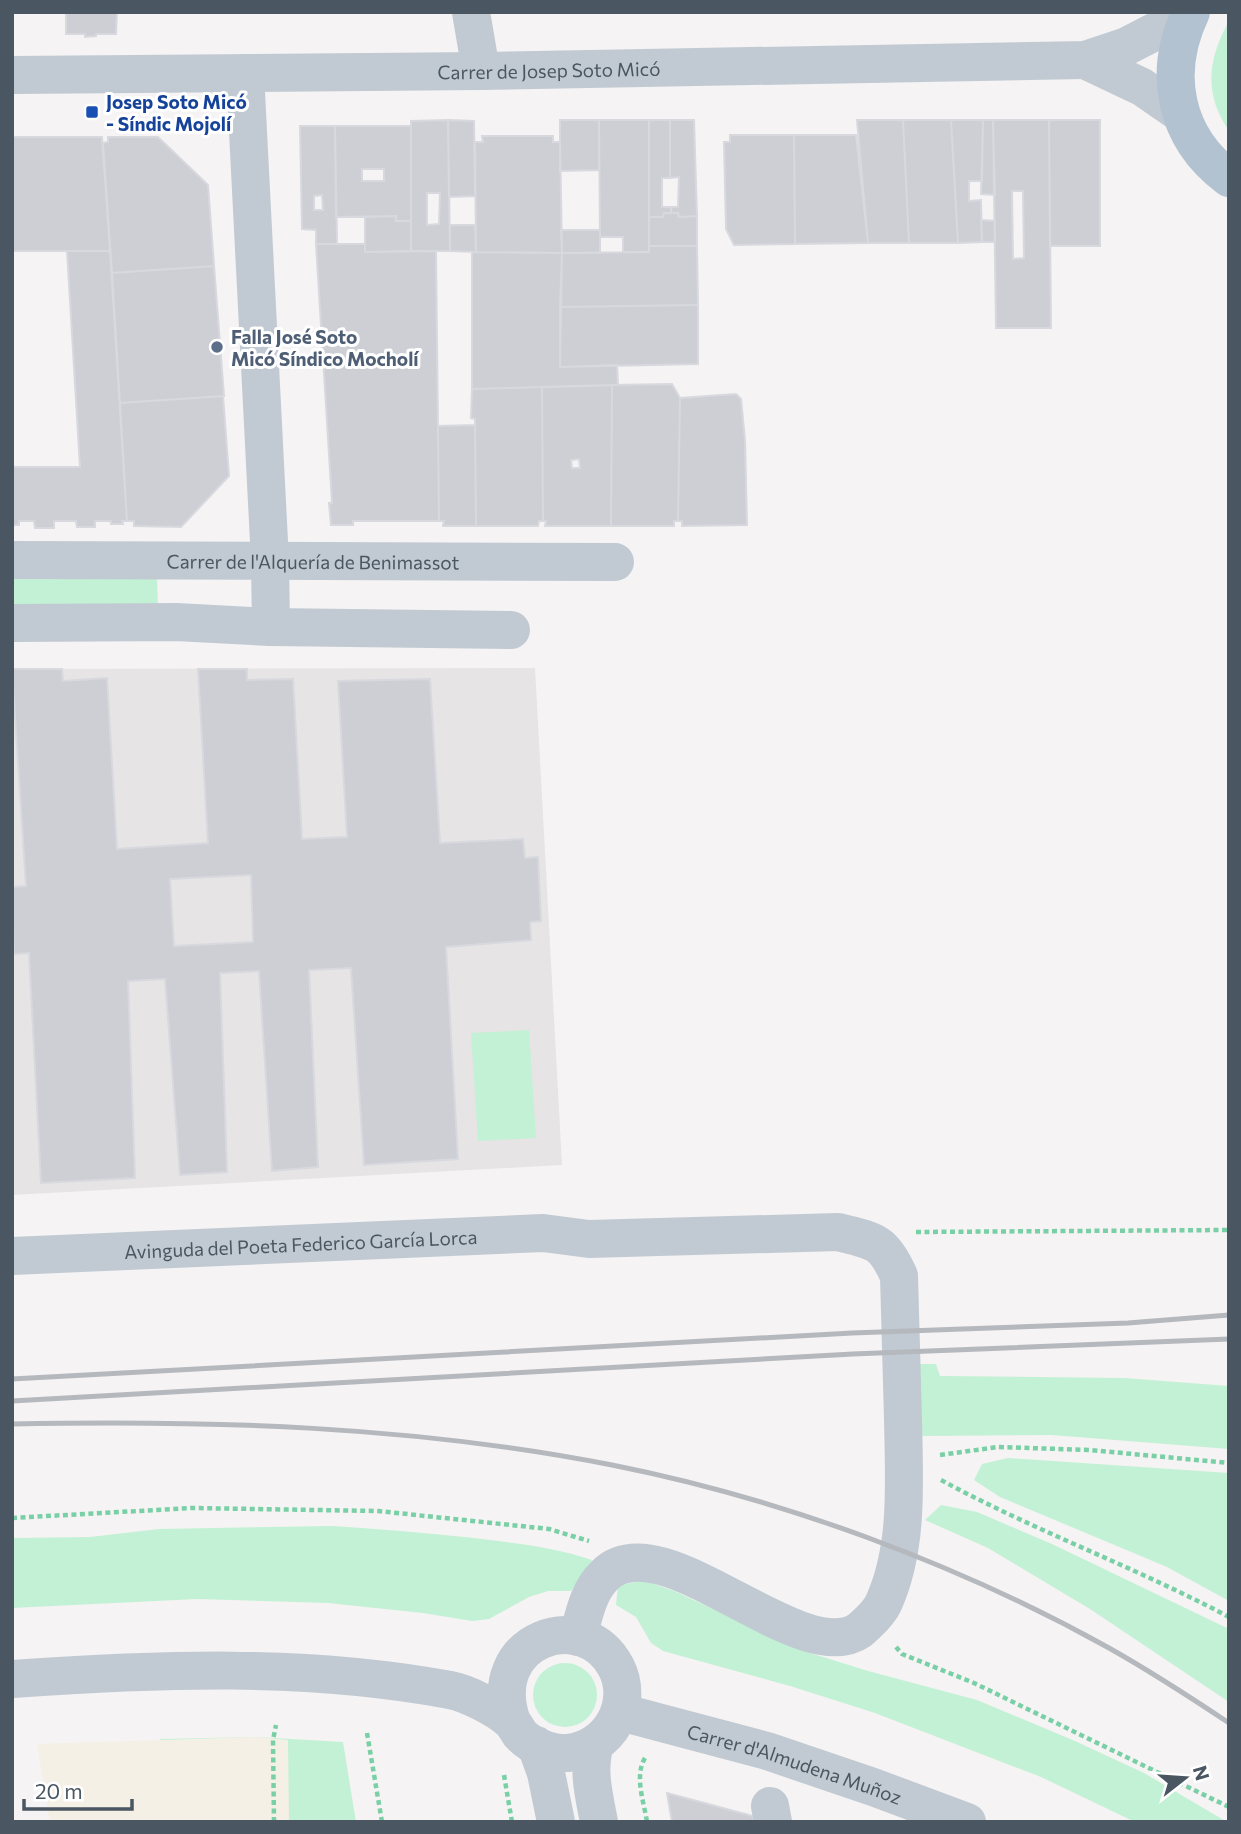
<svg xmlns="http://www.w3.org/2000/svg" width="1241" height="1834" viewBox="0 0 1241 1834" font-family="Commissioner,sans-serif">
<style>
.education{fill:#e6e4e5}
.green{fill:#c3f1d5}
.sand{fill:#f5f0e5}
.building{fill:#cdcfd5;stroke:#d7d9de;stroke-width:2;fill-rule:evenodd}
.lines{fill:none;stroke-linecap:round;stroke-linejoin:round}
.path{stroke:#7ad0a6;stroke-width:4.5;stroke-dasharray:5 3.5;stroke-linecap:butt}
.minor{stroke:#c1cad2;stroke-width:38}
.major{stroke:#b3c2d1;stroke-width:38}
.rail{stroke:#b5b8bd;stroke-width:5}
.transit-dot{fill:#1a4fb4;stroke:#fff;stroke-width:2.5}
.service-dot{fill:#5c6f8a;stroke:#fff;stroke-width:2.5}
.labels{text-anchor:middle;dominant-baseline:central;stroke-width:6;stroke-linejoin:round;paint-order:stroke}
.street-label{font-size:19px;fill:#4a5661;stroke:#fff}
.transit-label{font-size:19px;font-weight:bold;fill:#164399;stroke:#fff;text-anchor:start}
.service-label{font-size:19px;font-weight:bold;fill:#4e5e75;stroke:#fff;text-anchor:start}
</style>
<rect width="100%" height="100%" fill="#f5f3f3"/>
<path class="education" d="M 535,668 L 562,1165 L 12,1195 L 12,669 Z"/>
<path class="green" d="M 1229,21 L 1229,131 C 1203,93 1208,59 1229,21 Z
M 12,576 L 157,576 L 158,608 L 12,608 Z
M 529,1030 L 536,1138 L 478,1141 L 471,1033 Z
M 917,1364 L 936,1364 L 940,1376 L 1124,1378 L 1229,1386 L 1229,1449 L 1052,1435 L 918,1436 Z
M 1008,1458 L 1229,1473 L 1229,1601 L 1167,1567 L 1000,1497 L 974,1480 L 982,1464 Z
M 941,1505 L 977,1512 L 1052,1544 L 1229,1629 L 1229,1702 L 1090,1609 L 988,1548 L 925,1520 Z
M 333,1526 C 380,1529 427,1533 474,1538 C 515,1543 553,1547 592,1560 L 583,1577 L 571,1591 L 548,1591 L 529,1597 L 489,1619 L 472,1621 L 423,1613 L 328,1603 L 197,1599 L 12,1608 L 12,1538 L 90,1537 L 159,1529 Z
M 643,1580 L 674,1591 L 807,1652 L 868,1671 L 977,1700 L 1075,1741 L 1144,1773 L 1227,1822 L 1135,1822 L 1041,1777 L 875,1713 L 790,1686 L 663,1651 L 651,1643 L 636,1617 L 616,1605 L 618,1586 Z
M533 1695a32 32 0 1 1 64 0a32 32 0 1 1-64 0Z
M 256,1737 L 343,1742 L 356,1822 L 50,1822 L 161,1739 Z"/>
<path class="sand" d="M 256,1737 L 288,1740 L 289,1822 L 50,1822 L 37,1744 Z"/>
<path class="building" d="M 66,12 L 117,12 L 116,34 L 96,34 L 96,36 L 85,37 L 85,34 L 66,34 Z
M 448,120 L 450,251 L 411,251 L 411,121 ZM 427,193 L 440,193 L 439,224 L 427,225 Z
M 448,120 L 474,121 L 475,196 L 449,197 Z
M 560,120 L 599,120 L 599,170 L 560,171 Z
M 599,120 L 649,120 L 649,252 L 623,252 L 623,237 L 600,237 Z
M 649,120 L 670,120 L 670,178 L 662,178 L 662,207 L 671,207 L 671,213 L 664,213 L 663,217 L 649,217 Z
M 670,120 L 694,120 L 697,216 L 679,217 L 678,213 L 671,213 L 671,207 L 678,207 L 679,177 L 670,178 Z
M 857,120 L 903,120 L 909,243 L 868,243 Z
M 903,120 L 951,120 L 958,243 L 909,243 Z
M 951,120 L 983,120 L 982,181 L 969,181 L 969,201 L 981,200 L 982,242 L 958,243 Z
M 983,120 L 993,120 L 995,195 L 981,194 Z
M 993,120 L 1049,120 L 1051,328 L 996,328 ZM 1012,191 L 1023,191 L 1024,258 L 1013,259 Z
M 1049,120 L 1100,120 L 1100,246 L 1050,246 Z
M 300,126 L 335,126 L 337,244 L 316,244 L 316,230 L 302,229 ZM 322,195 L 323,210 L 314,210 L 314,196 Z
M 335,126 L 411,126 L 411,221 L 396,221 L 396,216 L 336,217 ZM 362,169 L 384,169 L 384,181 L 362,181 Z
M 730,135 L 794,135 L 795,244 L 734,245 L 726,229 L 724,142 L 730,142 Z
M 794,135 L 856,135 L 868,243 L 795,244 Z
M 482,136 L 553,136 L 553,142 L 560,142 L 562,253 L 476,252 L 475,142 L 483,142 Z
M 12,137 L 102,137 L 110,251 L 12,251 Z
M 108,137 L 158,137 L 208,185 L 214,266 L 112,273 L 103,143 L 108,142 Z
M 664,213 L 678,213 L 679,217 L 697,216 L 697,246 L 649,246 L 649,217 L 663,217 Z
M 396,216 L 396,221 L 411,221 L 411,251 L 365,252 L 365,217 Z
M 981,220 L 995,221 L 995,242 L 982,242 Z
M 450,225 L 475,225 L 476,252 L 450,251 Z
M 561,230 L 600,230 L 600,253 L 562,253 Z
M 316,244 L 365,244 L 365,252 L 436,251 L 439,521 L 353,521 L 353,525 L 331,525 L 329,503 L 332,503 Z
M 649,246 L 697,246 L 698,305 L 560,307 L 562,253 L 649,252 Z
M 67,251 L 110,251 L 127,521 L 122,521 L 123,524 L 111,524 L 111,521 L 95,521 L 95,527 L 77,527 L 76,521 L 54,521 L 54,528 L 35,528 L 34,521 L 19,521 L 19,525 L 12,525 L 12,467 L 80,467 Z
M 472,252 L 562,253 L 560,367 L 617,365 L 618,385 L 472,389 Z
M 214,266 L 224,396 L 120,403 L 112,273 Z
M 698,305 L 698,364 L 560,367 L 560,307 Z
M 672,384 L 680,398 L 678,521 L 674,521 L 674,526 L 611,526 L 612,385 Z
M 612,385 L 611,526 L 545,526 L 546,521 L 543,521 L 542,387 ZM 579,459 L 580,468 L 572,468 L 571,460 Z
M 542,387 L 543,521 L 539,521 L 538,526 L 476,526 L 475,419 L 471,418 L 472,389 Z
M 736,394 L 741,399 L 745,440 L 747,525 L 682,526 L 682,521 L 678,521 L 680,398 Z
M 223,396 L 229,476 L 181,527 L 134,526 L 134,521 L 127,521 L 120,403 Z
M 475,425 L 476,526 L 443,526 L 444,521 L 439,521 L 438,426 Z
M 12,669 L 62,669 L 63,681 L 107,678 L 117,849 L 208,843 L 198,669 L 247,669 L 247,680 L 293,679 L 302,839 L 347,837 L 338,681 L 430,679 L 440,843 L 523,839 L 525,858 L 538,857 L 541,921 L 530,922 L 531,940 L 446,947 L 458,1159 L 364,1165 L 351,968 L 309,970 L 318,1167 L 272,1171 L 259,971 L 220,973 L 227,1172 L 180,1175 L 165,979 L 128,981 L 135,1178 L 41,1183 L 29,953 L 14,954 L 12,887 L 26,886 ZM 251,875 L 253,942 L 174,946 L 170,879 Z
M 667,1793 L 753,1816 L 754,1822 L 672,1822 Z"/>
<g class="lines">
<path class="path" d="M 916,1232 L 1229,1230
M 940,1455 L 998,1447 L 1090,1450 L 1229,1463
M 941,1480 C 1035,1531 1135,1567 1229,1617
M 12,1518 L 192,1508 L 378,1511 L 549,1529 L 589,1541
M 896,1647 L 902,1654 L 974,1683 L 1229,1807
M 367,1733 L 382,1822
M 645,1758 C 634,1776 644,1802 647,1822
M 504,1775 L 512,1822
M 274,1822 L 273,1740 L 276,1725"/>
<g class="minor">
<path d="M 471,12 L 481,71"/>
<path d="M 1085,60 L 1142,87 L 1181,114"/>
<path d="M 245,73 L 270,561 L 271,627"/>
<path id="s1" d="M 12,75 L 481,71 L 1085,60 L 1127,46 L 1189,14"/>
<path id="s2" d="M 12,560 L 615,562"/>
<path d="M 12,623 L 176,622 L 271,627 L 511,630"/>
<path id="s3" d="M 12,1256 L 543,1233 L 589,1239 L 838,1232 C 874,1241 883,1240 899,1276 C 900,1324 902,1371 903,1419 C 904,1479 909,1546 884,1602 C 880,1612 868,1623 860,1630 C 801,1672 661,1519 605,1575 C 588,1591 584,1615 578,1637"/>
<path d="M 12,1679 C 159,1669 305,1663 450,1690 C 467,1693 498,1709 511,1721 C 515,1725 517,1730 520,1734 C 531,1746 551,1754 568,1753 C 609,1749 635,1704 616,1667 C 584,1605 483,1639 512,1722"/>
<path id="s4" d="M 620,1712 L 767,1751 L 873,1787 L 967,1822"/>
<path d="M 595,1744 C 587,1770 594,1795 599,1822"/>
<path d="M 536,1745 L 546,1773 L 556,1822"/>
<path d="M 770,1806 L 773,1822"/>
</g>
<path class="major" d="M 1191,12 C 1162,73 1174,137 1229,178"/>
<path class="rail" d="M 12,1379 L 852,1333 L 1128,1323 L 1229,1315
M 12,1401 L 853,1354 L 1229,1339
M 12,1424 C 213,1420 414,1426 612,1465 C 783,1499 958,1564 1109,1648 C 1150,1671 1190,1697 1229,1723"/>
</g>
<rect class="transit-dot" x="85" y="105" width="14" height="14" rx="3.5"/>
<circle class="service-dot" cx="217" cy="347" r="7"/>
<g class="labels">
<g class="street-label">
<text stroke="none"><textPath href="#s1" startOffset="537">Carrer de Josep Soto Micó</textPath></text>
<text stroke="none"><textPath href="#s2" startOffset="301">Carrer de l'Alquería de Benimassot</textPath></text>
<text stroke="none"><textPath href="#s3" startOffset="289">Avinguda del Poeta Federico García Lorca</textPath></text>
<text stroke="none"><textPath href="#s4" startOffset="182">Carrer d'Almudena Muñoz</textPath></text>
</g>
<g class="transit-label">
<text x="106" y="101">Josep Soto Micó<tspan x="106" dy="22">- Síndic Mojolí</tspan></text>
</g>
<g class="service-label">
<text x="231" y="336">Falla José Soto<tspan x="231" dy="22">Micó Síndico Mocholí</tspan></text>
</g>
</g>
<rect width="1241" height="1834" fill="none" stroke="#4a5661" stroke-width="28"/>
<g transform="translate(1185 1778) rotate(73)" stroke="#ffffff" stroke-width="5" paint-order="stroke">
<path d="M0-5L12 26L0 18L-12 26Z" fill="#4a5661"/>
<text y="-10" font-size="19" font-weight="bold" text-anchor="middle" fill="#4a5661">N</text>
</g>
<path d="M24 1799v10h108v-10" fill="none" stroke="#4a5661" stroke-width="3.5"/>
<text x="35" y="1799" font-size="21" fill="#4a5661" stroke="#ffffff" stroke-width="5" paint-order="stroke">20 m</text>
</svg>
